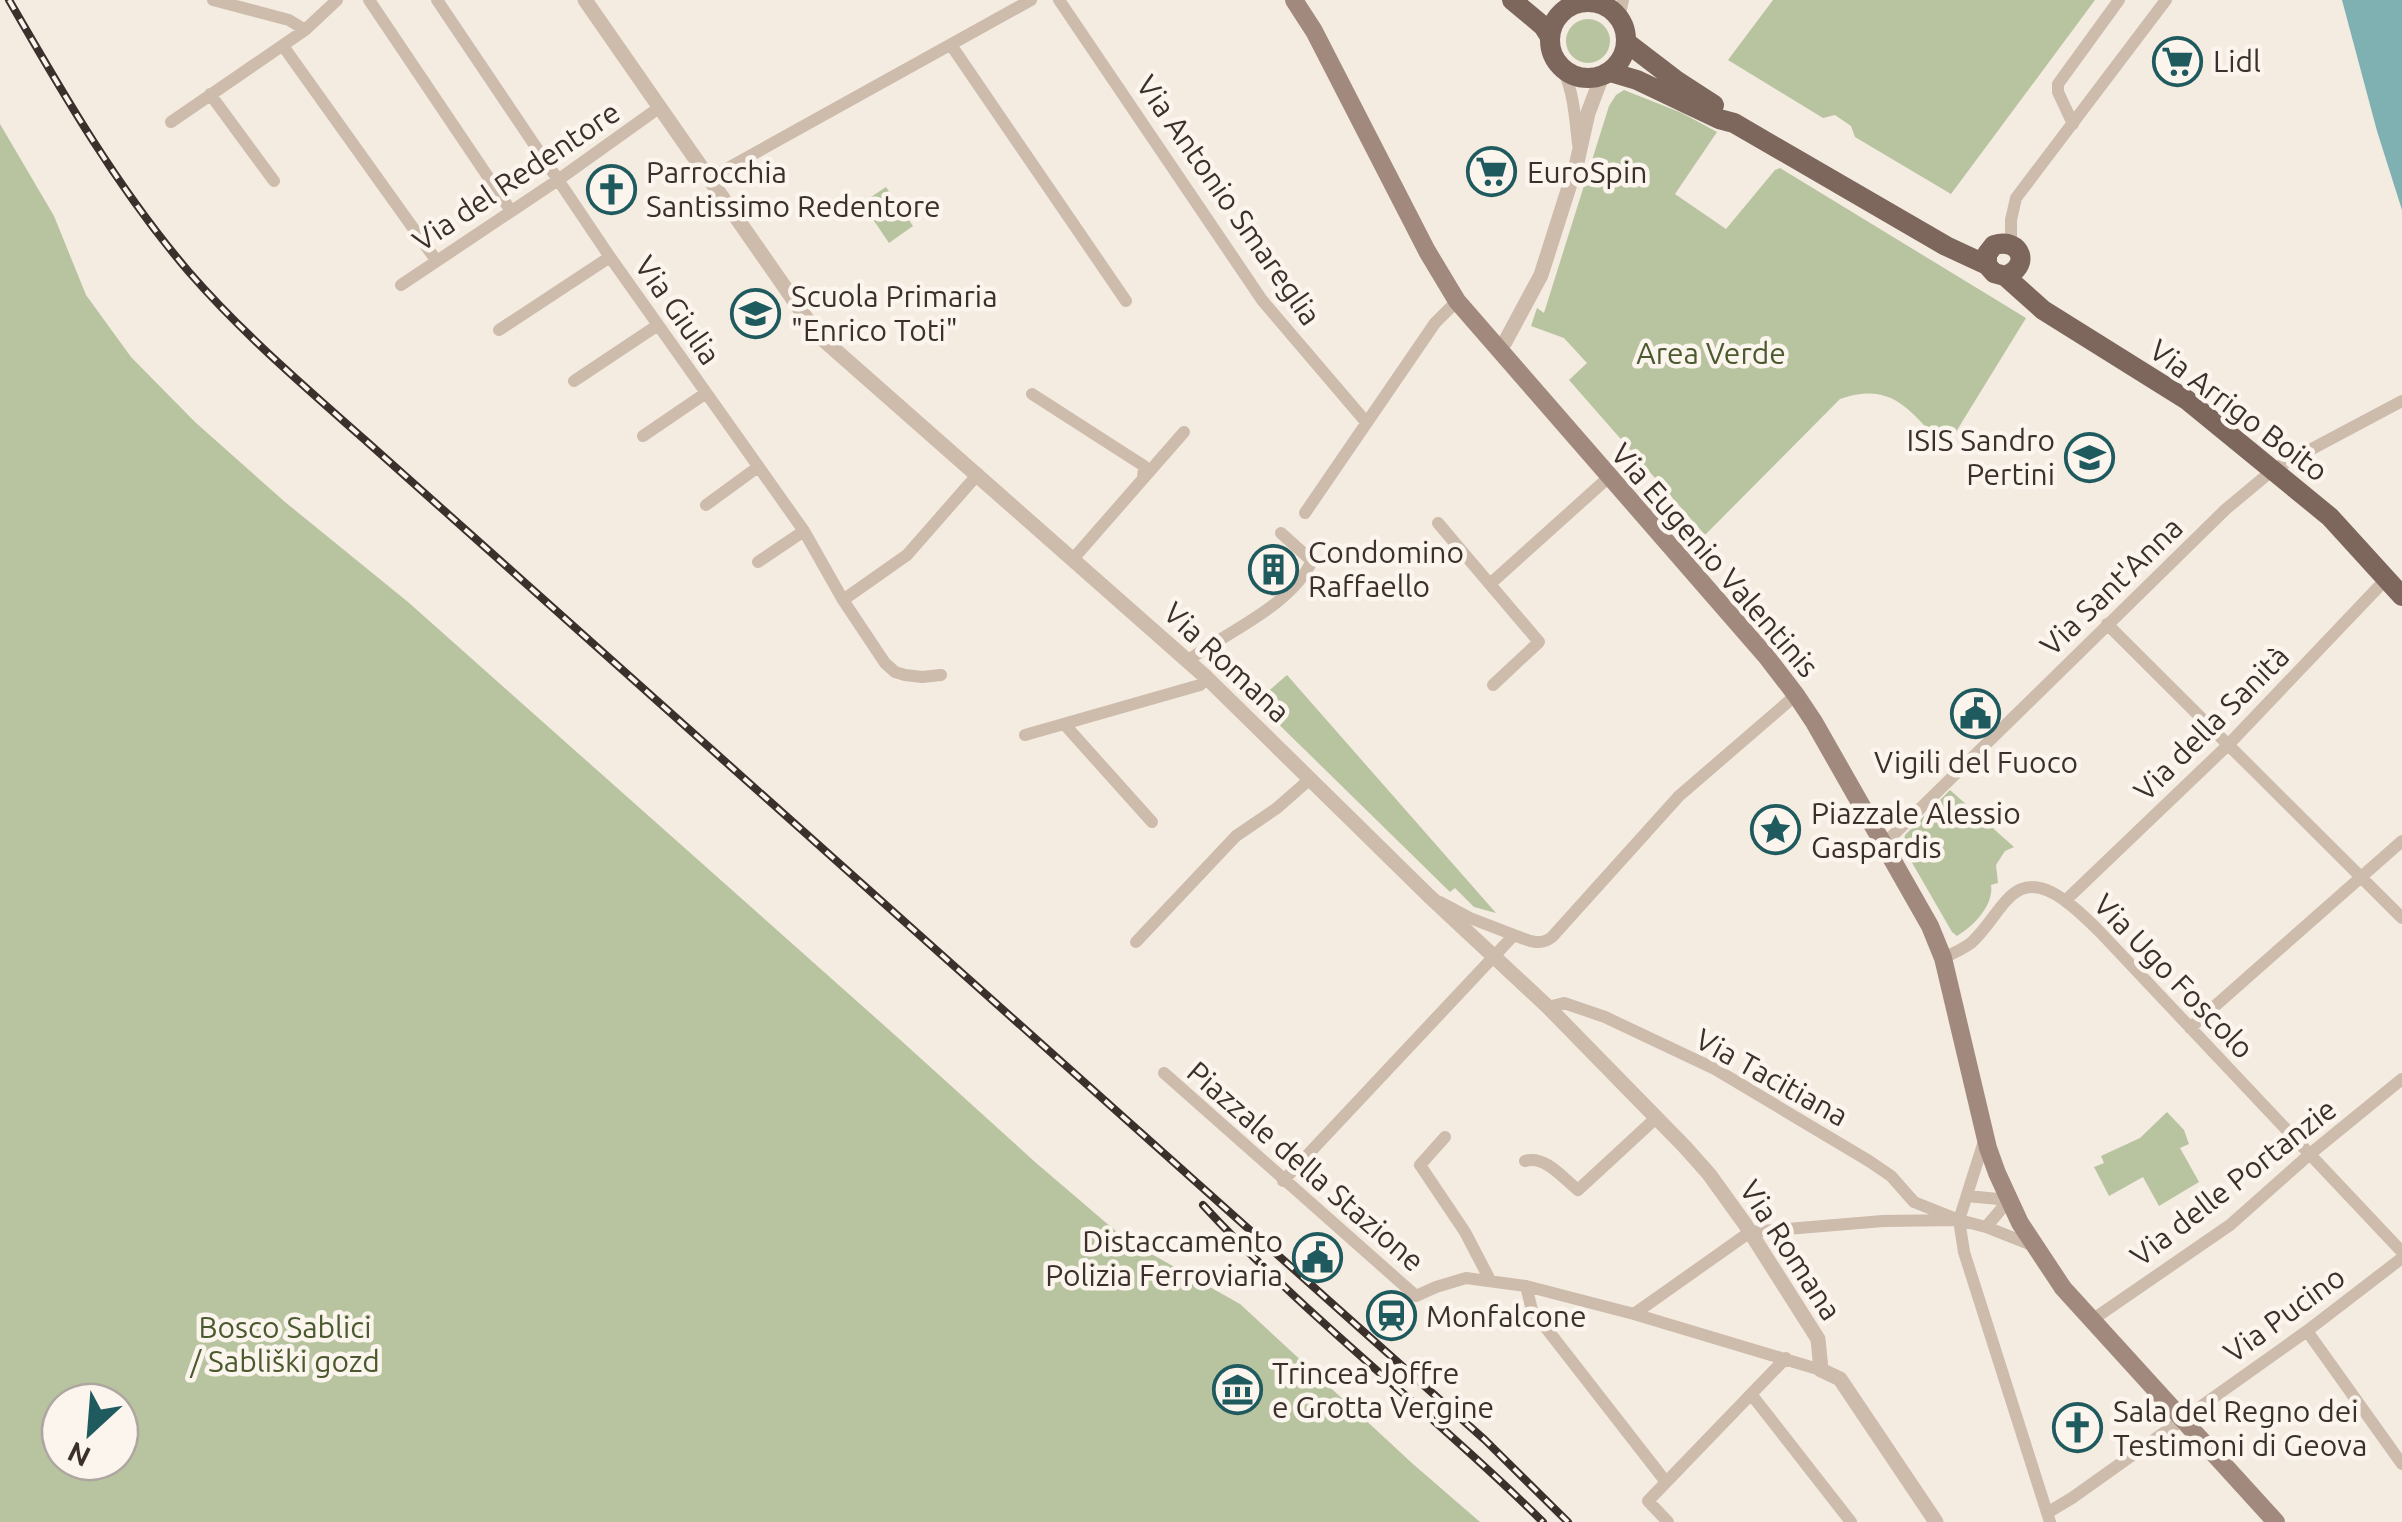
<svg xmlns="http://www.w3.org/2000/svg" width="2402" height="1522" viewBox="0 0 2402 1522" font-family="Ubuntu,sans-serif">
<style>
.green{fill:#b8c4a0;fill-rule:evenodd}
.water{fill:#7fb0b2}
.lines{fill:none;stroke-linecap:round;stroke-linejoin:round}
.minor{stroke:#cdbbac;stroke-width:12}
.tertiary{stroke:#cdbbac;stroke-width:15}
.secondary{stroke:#a18a7d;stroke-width:18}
.primary{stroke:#7d675c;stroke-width:20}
.rail-casing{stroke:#3b302b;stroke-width:8}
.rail{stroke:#fbf5ee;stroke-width:4;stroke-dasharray:11;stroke-linecap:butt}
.labels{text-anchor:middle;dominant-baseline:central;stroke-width:9;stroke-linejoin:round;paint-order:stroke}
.poi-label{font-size:30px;fill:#3b302b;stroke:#fbf5ee;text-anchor:start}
.street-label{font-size:30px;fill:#3b302b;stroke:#fbf5ee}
.park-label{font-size:30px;fill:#4a5a2e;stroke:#fbf5ee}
</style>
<rect width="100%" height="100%" fill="#f4ebe1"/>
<path class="green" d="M 1773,0 L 2095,0 L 1951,194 L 1855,137 L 1851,126 L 1835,115 L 1823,118 L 1728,60 Z
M1566 41a22 22 0 1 1 44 0a22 22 0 1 1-44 0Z
M 1624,90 L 1682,113 L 1717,132 L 1675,194 L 1726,229 L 1775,170 L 1780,168 L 2026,318 L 1946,448 C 1910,413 1895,380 1840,399 L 1705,535 L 1569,380 L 1587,363 L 1564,338 L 1531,326 L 1537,308 L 1544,313 L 1609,106 L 1616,95 Z
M 0,124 L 54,216 L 86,295 L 131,357 L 195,422 L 285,502 L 408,602 L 896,1036 L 1035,1162 L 1125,1239 L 1240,1304 L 1413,1464 L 1480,1522 L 0,1522 ZM 120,1402 L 120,1462 L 60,1462 L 60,1402 Z
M 886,187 L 913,226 L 889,243 L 862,203 Z
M 1287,675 L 1496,913 L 1474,907 L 1455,888 L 1450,892 L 1256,702 Z
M 1950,790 L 2014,847 L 2005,851 L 1996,865 L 1998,883 L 1991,885 C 1994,905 1974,926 1957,936 L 1952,932 L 1903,847 L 1905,835 Z
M 2167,1112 L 2184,1130 L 2189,1144 L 2180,1148 L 2199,1182 L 2159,1206 L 2143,1177 L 2109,1196 L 2094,1167 L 2104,1163 L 2101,1156 L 2140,1138 Z"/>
<path class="water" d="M 2342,0 L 2402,0 L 2402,210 L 2377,131 Z"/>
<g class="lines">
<path class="minor" d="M 213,0 L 289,20 L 305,30
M 369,0 L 511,211
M 437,0 L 610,257 L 804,531 L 843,600 L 885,663 L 895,672 L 905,675 L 922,677 L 941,675
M 1059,0 L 1262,300 L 1366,422
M 1587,2 L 1590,0
M 1619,18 L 1623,0
M 951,45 L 1126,301
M 283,46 L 436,260
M 1563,69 C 1574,94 1575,118 1578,144
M 210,94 L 274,181
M 171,122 L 305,30 L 337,0
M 2073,124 L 2058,92 L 2058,84 L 2119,0
M 710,178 L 1031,0
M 2011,244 L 2011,220 L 2016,198 L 2166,0
M 401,285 L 558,180 L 660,107
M 499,330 L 610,257
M 574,381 L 658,325
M 1032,394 L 1144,466 L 1143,479
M 643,436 L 706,393
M 706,505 L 758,467
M 1305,513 L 1435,323 L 1457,301
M 1438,523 L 1539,642 L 1493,685
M 1073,559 L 1184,432
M 758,562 L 804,531
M 1490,584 L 1609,477
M 843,600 L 907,555 L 978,474
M 2107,624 L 2402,918
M 1187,661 C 1226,632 1290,607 1312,561 L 1281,533
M 1065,725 L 1152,822
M 1025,735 L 1200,685 L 1207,678
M 1884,844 L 2226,509 L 2274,469 L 2402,401
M 2066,900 L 2228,745 L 2388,577
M 1440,902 L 1470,918 L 1514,935
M 1136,942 L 1236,836 L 1277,808 L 1310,779
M 1943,958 C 1952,954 1963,949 1971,943 C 2002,916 2012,862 2064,900 C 2077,909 2089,921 2100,932 L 2402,1252
M 1548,1007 L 1564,1003 L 1605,1017 L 1715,1069 L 1869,1161 L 1891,1176 L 1914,1202 L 1959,1220
M 2190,1028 L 2402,841
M 1164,1073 L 1416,1296 L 1436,1287 L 1466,1278 L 1526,1286 L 1634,1314 L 1821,1370
M 1445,1137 L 1420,1165 L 1465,1232 L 1490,1280
M 1985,1138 L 1959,1220 L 1964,1252 L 2050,1522
M 1525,1161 C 1545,1155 1563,1178 1578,1190 L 1656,1118
M 1283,1181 L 1514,935 C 1527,940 1540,947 1552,937 L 1679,796 L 1796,695
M 1967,1196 L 2009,1200
M 1986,1227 L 2009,1200
M 1526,1286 L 1532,1310 L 1666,1482
M 1634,1314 L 1750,1232 L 1883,1221 L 1959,1220 L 1986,1227 L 2034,1246
M 2092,1320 L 2230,1225 L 2310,1154 L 2402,1079
M 2307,1331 L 2402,1464
M 1751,1394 L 1851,1522
M 2047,1513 L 2072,1498 L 2307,1331 L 2402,1258
M 1668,1522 L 1648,1501 L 1786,1358"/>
<path class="tertiary" d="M 585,0 L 818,335 L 1207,678 L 1429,896 L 1548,1007 L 1684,1146 L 1709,1174 L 1745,1224 L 1818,1339 L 1821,1370 L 1840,1379 L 1936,1522
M 1498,349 L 1505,342 L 1541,275 L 1577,162 L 1588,113 L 1602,76"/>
<path class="secondary" d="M 1294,0 L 1314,31 L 1427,251 L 1457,301 L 1766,656 L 1796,695 L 1814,722 L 1930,926 L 1943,958 L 1988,1148 L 1997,1173 L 2020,1223 L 2063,1288 L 2276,1522"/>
<path class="primary" d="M 1512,0 L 1543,26 L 1550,37
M1550 40a38 38 0 1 1 76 0a38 38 0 1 1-76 0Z
M 1626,42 L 1677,81 L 1714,105
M 1610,72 L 1637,80 L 1719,119 L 1734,123 L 1946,246 L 1987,265 L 1994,273 L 2005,276 L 2043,310 L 2187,400 L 2330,517 L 2402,596
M 1987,265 L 1987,254 L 1994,245 C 2022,237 2031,267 2005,276"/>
<defs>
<path id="rail" d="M 9,0 C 63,94 118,189 189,272 C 242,333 304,386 365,440 L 1485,1440 L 1568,1522
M 1203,1205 C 1308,1319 1433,1413 1543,1522"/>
</defs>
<use href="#rail" class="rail-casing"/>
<use href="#rail" class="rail"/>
</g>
<defs>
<symbol id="supermarket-ring" viewBox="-11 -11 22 22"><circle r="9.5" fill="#fbf5ee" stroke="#1f5a5e" stroke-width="1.5"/><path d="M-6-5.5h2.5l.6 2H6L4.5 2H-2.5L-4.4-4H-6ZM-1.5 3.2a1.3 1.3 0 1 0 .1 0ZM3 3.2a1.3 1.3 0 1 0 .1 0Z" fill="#1f5a5e"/></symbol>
<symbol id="church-ring" viewBox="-11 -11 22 22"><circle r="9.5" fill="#fbf5ee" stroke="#1f5a5e" stroke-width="1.5"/><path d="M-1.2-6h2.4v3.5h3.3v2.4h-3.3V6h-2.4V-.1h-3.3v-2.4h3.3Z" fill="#1f5a5e"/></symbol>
<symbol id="school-ring" viewBox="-11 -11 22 22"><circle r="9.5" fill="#fbf5ee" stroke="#1f5a5e" stroke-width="1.5"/><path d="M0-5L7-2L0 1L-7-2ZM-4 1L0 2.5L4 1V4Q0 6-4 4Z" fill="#1f5a5e"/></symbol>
<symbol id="building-ring" viewBox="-11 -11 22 22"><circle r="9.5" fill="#fbf5ee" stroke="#1f5a5e" stroke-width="1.5"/><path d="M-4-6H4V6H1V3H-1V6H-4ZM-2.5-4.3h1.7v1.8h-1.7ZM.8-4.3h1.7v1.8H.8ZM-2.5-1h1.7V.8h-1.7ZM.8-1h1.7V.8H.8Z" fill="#1f5a5e"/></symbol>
<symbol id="civic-ring" viewBox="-11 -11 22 22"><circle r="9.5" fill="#fbf5ee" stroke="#1f5a5e" stroke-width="1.5"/><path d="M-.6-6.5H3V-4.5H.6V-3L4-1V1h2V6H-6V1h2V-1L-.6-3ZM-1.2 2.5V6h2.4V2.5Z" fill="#1f5a5e"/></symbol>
<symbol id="sight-ring" viewBox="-11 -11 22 22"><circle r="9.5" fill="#fbf5ee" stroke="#1f5a5e" stroke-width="1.5"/><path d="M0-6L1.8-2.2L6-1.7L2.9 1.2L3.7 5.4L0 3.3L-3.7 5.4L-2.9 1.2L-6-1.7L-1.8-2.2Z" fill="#1f5a5e"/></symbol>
<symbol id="station-ring" viewBox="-11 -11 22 22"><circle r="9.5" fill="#fbf5ee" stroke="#1f5a5e" stroke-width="1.5"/><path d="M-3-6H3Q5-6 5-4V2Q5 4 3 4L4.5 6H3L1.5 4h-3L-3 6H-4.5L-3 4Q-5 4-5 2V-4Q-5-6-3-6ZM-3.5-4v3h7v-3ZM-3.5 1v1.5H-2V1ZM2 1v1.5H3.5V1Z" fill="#1f5a5e"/></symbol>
<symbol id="museum-ring" viewBox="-11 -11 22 22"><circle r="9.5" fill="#fbf5ee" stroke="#1f5a5e" stroke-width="1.5"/><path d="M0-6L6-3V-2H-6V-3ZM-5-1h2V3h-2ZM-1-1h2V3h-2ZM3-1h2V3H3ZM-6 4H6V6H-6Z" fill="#1f5a5e"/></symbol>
</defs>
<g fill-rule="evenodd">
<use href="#supermarket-ring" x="2150" y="34" width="55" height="55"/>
<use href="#supermarket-ring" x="1464" y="144" width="55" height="55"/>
<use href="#church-ring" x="584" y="162" width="55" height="55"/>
<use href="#school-ring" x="728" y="286" width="55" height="55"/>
<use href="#school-ring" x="2062" y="430" width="55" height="55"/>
<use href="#building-ring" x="1246" y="542" width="55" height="55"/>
<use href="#civic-ring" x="1948" y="686" width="55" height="55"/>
<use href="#sight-ring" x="1748" y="802" width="55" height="55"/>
<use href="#civic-ring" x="1290" y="1230" width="55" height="55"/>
<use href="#station-ring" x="1364" y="1288" width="55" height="55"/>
<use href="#museum-ring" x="1210" y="1362" width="55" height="55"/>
<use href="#church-ring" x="2050" y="1400" width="55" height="55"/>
</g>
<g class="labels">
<g class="poi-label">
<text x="2213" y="61">Lidl</text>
<text x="646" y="172">Parrocchia<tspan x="646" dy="34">Santissimo Redentore</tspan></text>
<text x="1527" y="172">EuroSpin</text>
<text x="791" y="296">Scuola Primaria<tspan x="791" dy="34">"Enrico Toti"</tspan></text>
<text x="2055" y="440" text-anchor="end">ISIS Sandro<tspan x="2055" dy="34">Pertini</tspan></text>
<text x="1308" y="552">Condomino<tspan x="1308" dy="34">Raffaello</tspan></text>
<text x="1976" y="762" text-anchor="middle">Vigili del Fuoco</text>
<text x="1811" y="813">Piazzale Alessio<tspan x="1811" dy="34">Gaspardis</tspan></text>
<text x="1283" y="1241" text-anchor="end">Distaccamento<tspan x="1283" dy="34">Polizia Ferroviaria</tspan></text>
<text x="1426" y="1316">Monfalcone</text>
<text x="1272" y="1373">Trincea Joffre<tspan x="1272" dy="34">e Grotta Vergine</tspan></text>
<text x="2113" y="1411">Sala del Regno dei<tspan x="2113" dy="34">Testimoni di Geova</tspan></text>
</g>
<g class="street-label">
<text transform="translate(516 176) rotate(-34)">Via del Redentore</text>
<text transform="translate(1229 200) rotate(55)">Via Antonio Smareglia</text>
<text transform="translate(678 310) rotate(55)">Via Giulia</text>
<text transform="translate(2239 410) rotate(37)">Via Arrigo Boito</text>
<text transform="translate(1715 560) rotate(49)">Via Eugenio Valentinis</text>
<text transform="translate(2111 586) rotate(-44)">Via Sant'Anna</text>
<text transform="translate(1227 662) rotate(43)">Via Romana</text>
<text transform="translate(2211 723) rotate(-45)">Via della Sanità</text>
<text transform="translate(2174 976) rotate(46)">Via Ugo Foscolo</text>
<text transform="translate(1772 1077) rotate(29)">Via Tacitiana</text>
<text transform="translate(1306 1166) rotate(41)">Piazzale della Stazione</text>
<text transform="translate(2233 1182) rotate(-38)">Via delle Portanzie</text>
<text transform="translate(1791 1250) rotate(57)">Via Romana</text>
<text transform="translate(2284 1314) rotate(-36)">Via Pucino</text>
</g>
<g class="park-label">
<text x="1711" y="353">Area Verde</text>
<text x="285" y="1327">Bosco Sablici<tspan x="285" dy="34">/ Sabliški gozd</tspan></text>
</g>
</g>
<g transform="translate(90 1432) rotate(206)"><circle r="48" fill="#fbf5ee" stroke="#aea6a0" stroke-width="2.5"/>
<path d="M0-8L18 38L0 25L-18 38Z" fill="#1f5a5e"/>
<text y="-15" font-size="28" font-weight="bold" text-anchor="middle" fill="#3b302b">N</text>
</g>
</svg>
